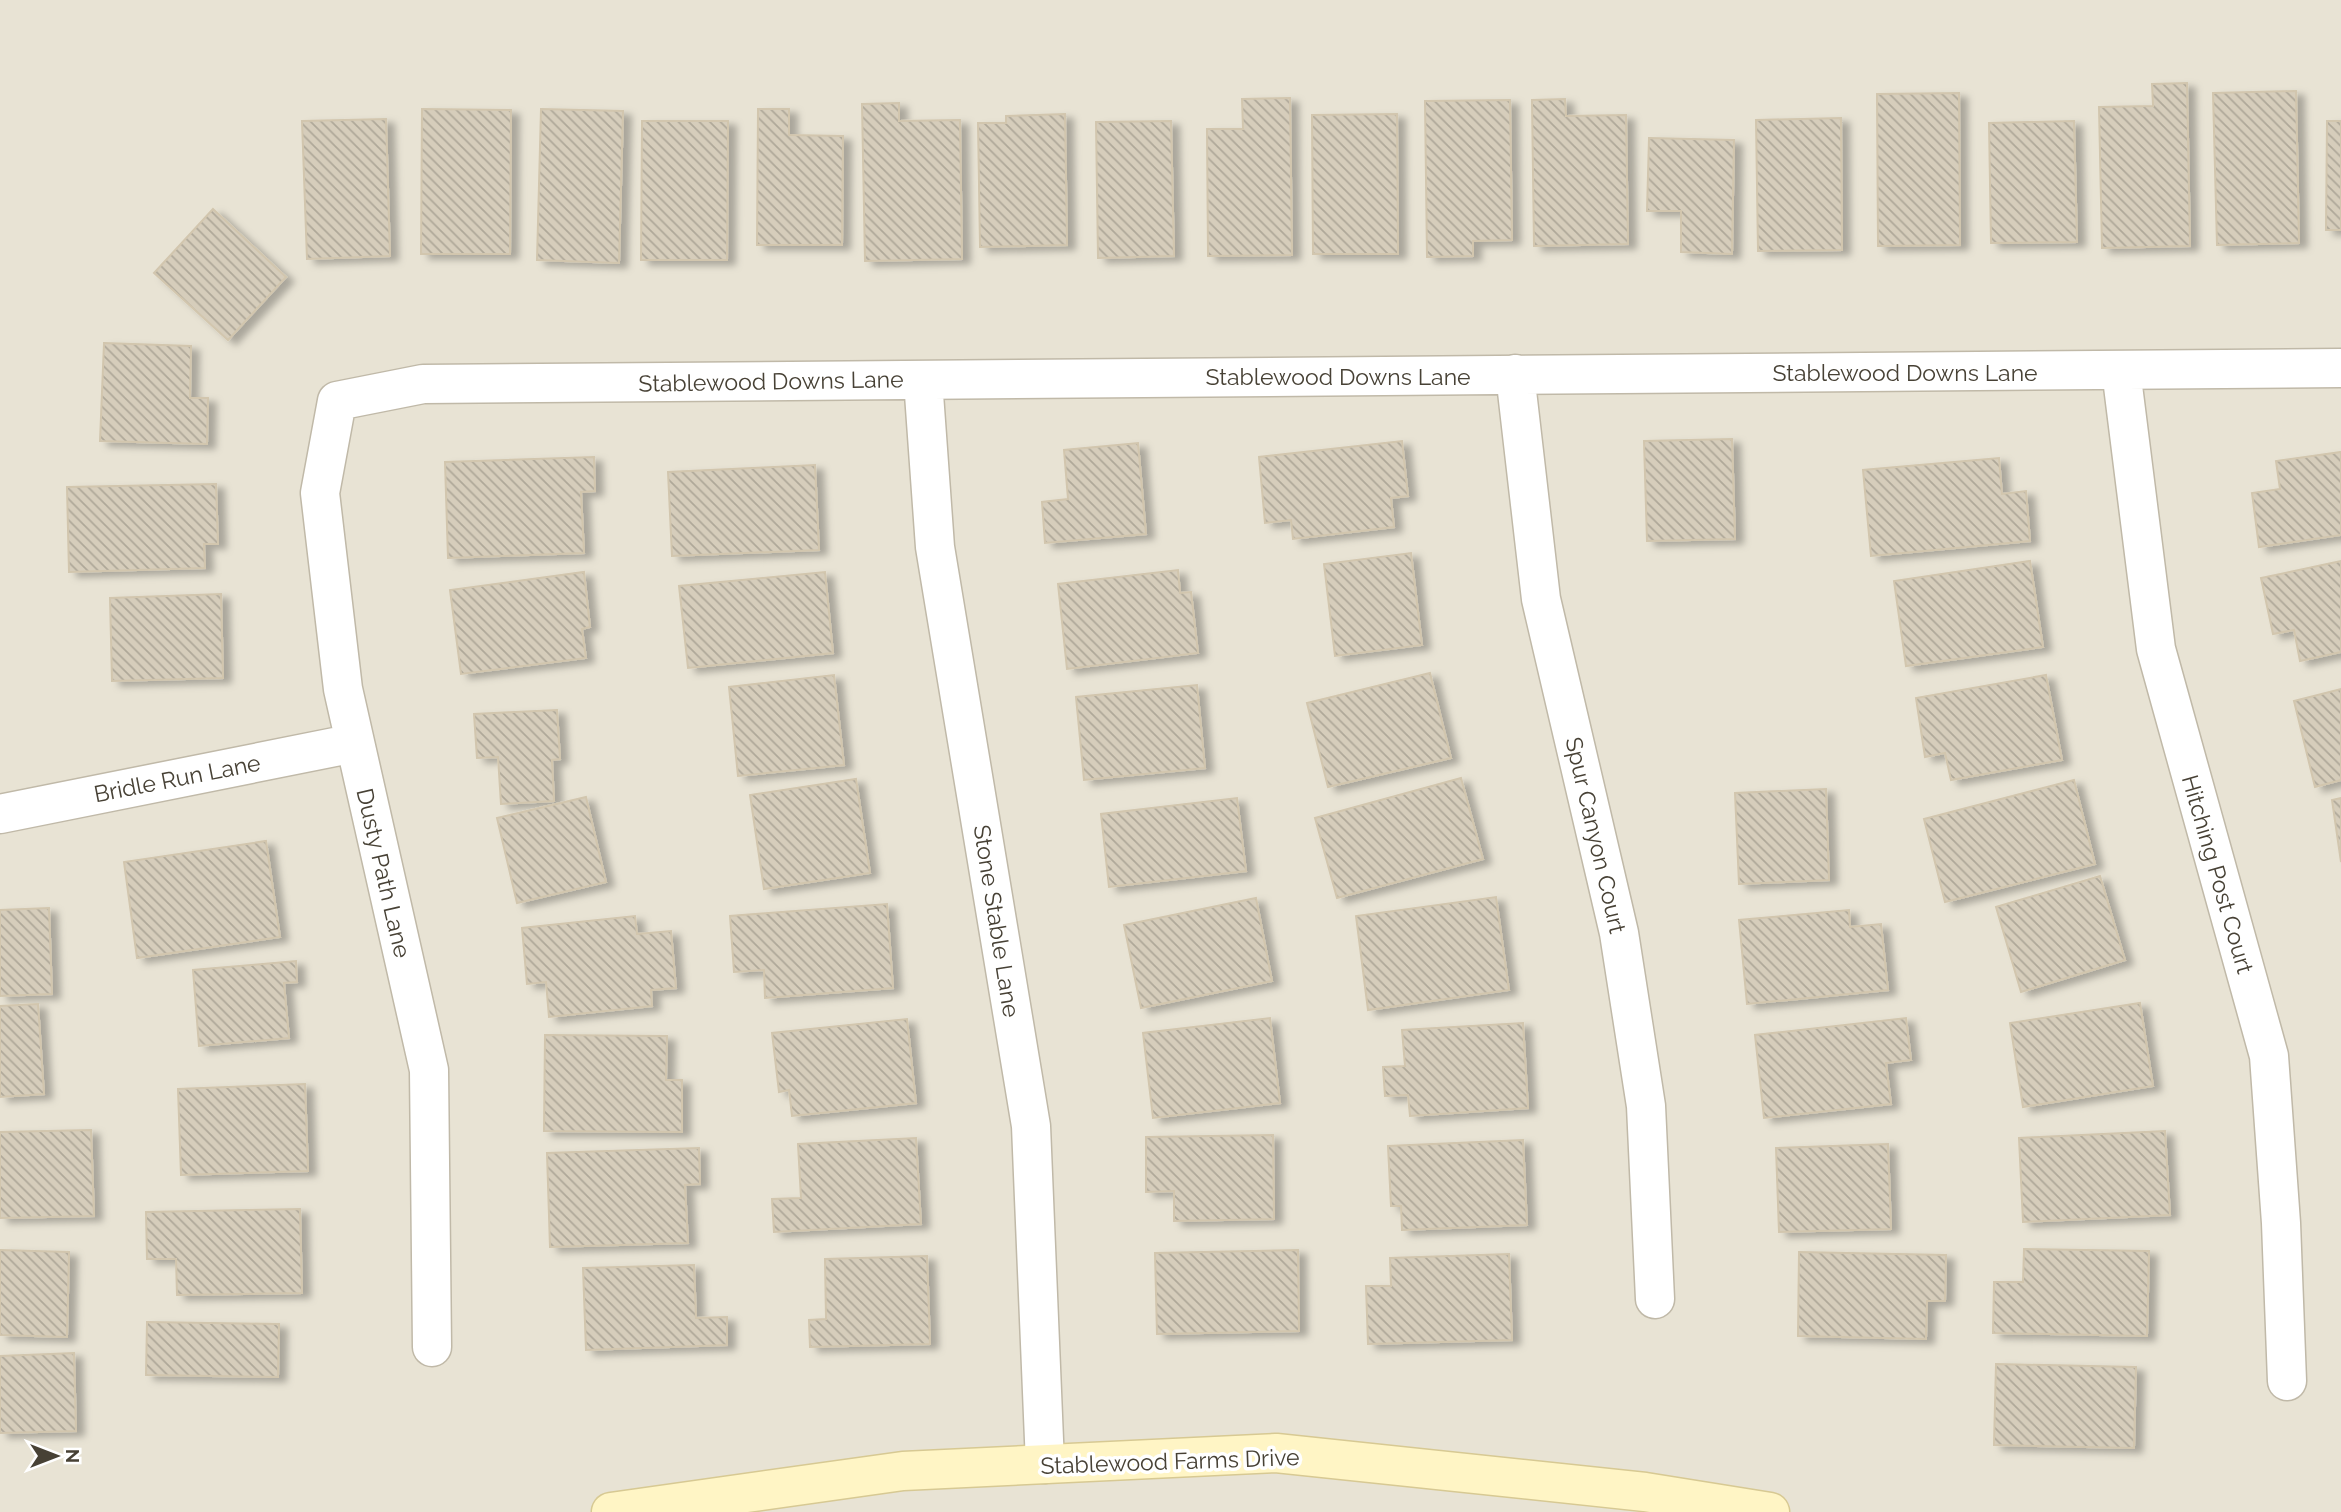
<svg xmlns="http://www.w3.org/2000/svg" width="2341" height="1512" viewBox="0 0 2341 1512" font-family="Raleway,sans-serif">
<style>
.residential{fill:#e8e3d4}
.building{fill:url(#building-back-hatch);stroke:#d2c6ae;stroke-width:2;filter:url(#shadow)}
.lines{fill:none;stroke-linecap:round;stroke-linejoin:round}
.street-casing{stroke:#c0b9a8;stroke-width:41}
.secondary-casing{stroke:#d7c993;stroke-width:41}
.street{stroke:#fff;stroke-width:38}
.secondary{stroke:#fff5c5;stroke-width:38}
.labels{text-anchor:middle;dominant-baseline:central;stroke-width:7;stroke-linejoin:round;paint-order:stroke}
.street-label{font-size:23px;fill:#474135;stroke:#fff}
</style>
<defs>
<pattern id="building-back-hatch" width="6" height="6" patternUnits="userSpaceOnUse" patternTransform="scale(1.75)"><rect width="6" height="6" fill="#d6cdbb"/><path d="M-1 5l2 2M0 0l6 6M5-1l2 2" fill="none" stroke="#afa899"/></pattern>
<filter id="shadow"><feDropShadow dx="8" dy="4.5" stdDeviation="3.5" flood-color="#0004"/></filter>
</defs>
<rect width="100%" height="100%" fill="#f4f1e6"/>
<path class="residential" d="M 0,0 L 2341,0 L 2341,1512 L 0,1512 Z"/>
<path class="building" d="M 2187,83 L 2190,246 L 2102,248 L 2099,107 L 2153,106 L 2152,84 Z
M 2296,91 L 2299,243 L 2217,245 L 2213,93 Z
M 1959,93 L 1960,245 L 1878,246 L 1877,94 Z
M 1290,98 L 1292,255 L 1208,256 L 1207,129 L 1243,129 L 1242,99 Z
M 1565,99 L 1566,116 L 1626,115 L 1628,244 L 1534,246 L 1532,100 Z
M 1510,100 L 1512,240 L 1473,241 L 1473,256 L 1427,257 L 1425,101 Z
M 899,103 L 899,121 L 960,120 L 962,259 L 865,261 L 862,104 Z
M 422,109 L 511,110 L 510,254 L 421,254 Z
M 541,109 L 623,111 L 619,263 L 537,260 Z
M 758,109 L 789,109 L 789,135 L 843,136 L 842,245 L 757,245 Z
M 1065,114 L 1067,245 L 980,247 L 978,123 L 1006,123 L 1006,116 Z
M 1397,114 L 1398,254 L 1313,254 L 1312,115 Z
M 1841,118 L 1842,250 L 1758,251 L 1756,120 Z
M 386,119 L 390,256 L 307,259 L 302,121 Z
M 642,121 L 728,121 L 727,260 L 641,260 Z
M 1171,121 L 1174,256 L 1098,258 L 1096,122 Z
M 2074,121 L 2077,242 L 1991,243 L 1989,123 Z
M 2327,121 L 2341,121 L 2341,230 L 2326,230 Z
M 1649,138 L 1734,140 L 1732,254 L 1681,252 L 1681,211 L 1647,211 Z
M 213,209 L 286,277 L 228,340 L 154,273 Z
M 104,343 L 191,346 L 190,398 L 208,398 L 207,444 L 100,441 Z
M 1732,439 L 1735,539 L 1647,541 L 1644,441 Z
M 1402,441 L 1408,496 L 1391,498 L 1394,527 L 1293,539 L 1291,520 L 1265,523 L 1259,457 Z
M 1138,443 L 1146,534 L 1045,543 L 1042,502 L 1068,499 L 1064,450 Z
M 2341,452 L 2341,535 L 2259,547 L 2252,493 L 2280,489 L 2276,461 Z
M 594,457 L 595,491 L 581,492 L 584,553 L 448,558 L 445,462 Z
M 1999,458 L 2002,494 L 2026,491 L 2030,541 L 1871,556 L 1863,470 Z
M 815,465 L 819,550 L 672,556 L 668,472 Z
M 216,484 L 218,544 L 204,544 L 205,568 L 69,572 L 67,487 Z
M 1411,553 L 1422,645 L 1335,656 L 1324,564 Z
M 2030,561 L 2043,647 L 1906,666 L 1894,581 Z
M 2341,561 L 2341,652 L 2300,661 L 2294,630 L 2273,634 L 2261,578 Z
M 1178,570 L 1180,593 L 1191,592 L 1198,653 L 1067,669 L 1058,584 Z
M 584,572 L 590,627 L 582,629 L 586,658 L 461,674 L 450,590 Z
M 825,572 L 833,653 L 688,668 L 679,586 Z
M 221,594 L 223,678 L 112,681 L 110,598 Z
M 1430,673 L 1451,758 L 1328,787 L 1307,703 Z
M 834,675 L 844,765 L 738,776 L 729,687 Z
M 2046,675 L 2062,760 L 1951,780 L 1945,753 L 1925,757 L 1916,698 Z
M 1197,685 L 1205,768 L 1084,780 L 1076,697 Z
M 2341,689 L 2341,780 L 2315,787 L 2294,701 Z
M 557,710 L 560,759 L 552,760 L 554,801 L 501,804 L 498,757 L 477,758 L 474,714 Z
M 1461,778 L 1483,859 L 1337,898 L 1315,818 Z
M 856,779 L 870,873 L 764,889 L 750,795 Z
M 2074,780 L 2095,864 L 1945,902 L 1924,819 Z
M 1826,789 L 1829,880 L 1739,884 L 1735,793 Z
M 586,797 L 606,882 L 517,903 L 497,818 Z
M 1237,798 L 1246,871 L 1109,887 L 1101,814 Z
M 2341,798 L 2341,862 L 2332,800 Z
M 266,841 L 280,937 L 137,958 L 124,862 Z
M 2100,876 L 2125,960 L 2021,992 L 1996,907 Z
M 1496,897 L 1509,990 L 1368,1010 L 1356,916 Z
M 1256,898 L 1272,981 L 1141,1008 L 1124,925 Z
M 887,904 L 893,988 L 765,998 L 764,970 L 734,972 L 730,916 Z
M 49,908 L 52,994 L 0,996 L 0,910 Z
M 1849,910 L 1850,927 L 1881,924 L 1888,990 L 1747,1004 L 1739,920 Z
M 635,916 L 637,934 L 671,931 L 676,988 L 651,990 L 652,1006 L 549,1017 L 546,982 L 527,984 L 522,928 Z
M 296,961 L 297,982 L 284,983 L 289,1038 L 199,1046 L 193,970 Z
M 2140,1003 L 2153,1086 L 2023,1107 L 2010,1023 Z
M 38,1004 L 44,1094 L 0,1097 L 0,1006 Z
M 1270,1018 L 1280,1103 L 1153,1118 L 1143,1033 Z
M 1906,1018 L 1911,1060 L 1886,1063 L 1891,1104 L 1764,1118 L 1755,1035 Z
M 907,1019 L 916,1103 L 792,1116 L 789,1090 L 779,1092 L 772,1033 Z
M 1523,1023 L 1528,1108 L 1410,1116 L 1408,1095 L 1385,1096 L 1383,1067 L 1405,1066 L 1402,1030 Z
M 545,1035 L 667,1036 L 666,1080 L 682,1080 L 682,1132 L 544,1131 Z
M 305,1084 L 308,1171 L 181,1175 L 178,1089 Z
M 91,1130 L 94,1216 L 0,1218 L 0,1132 Z
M 2165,1131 L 2170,1215 L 2023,1222 L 2019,1138 Z
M 1273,1135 L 1274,1219 L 1174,1221 L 1174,1191 L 1146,1192 L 1146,1137 Z
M 916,1138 L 921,1224 L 774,1232 L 772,1199 L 801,1198 L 798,1144 Z
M 1523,1140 L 1527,1225 L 1402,1230 L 1401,1206 L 1391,1206 L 1388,1146 Z
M 1888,1144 L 1891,1229 L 1779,1232 L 1776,1148 Z
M 699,1148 L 700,1184 L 685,1185 L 688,1243 L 550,1247 L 547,1153 Z
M 300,1209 L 302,1293 L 177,1295 L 176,1259 L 147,1259 L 146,1212 Z
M 2024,1249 L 2149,1251 L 2147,1336 L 1993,1333 L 1994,1282 L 2023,1282 Z
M 0,1250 L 69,1252 L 67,1337 L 0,1335 Z
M 1298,1250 L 1299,1331 L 1157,1334 L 1155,1253 Z
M 1799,1252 L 1946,1255 L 1945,1301 L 1927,1301 L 1926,1339 L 1798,1336 Z
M 1509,1254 L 1512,1340 L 1368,1344 L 1366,1286 L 1391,1286 L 1390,1258 Z
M 927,1256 L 930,1344 L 810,1347 L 809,1320 L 826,1319 L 825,1259 Z
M 694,1265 L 696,1318 L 727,1317 L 727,1345 L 586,1350 L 583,1268 Z
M 147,1322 L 279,1324 L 278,1377 L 146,1375 Z
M 74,1353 L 76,1431 L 0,1433 L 0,1356 Z
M 1996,1364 L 2136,1367 L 2134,1448 L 1994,1445 Z"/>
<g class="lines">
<defs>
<path id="street" d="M 2121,370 L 2156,649 L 2269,1056 L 2281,1223 L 2287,1381
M 1515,374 L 1541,599 L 1619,933 L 1646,1106 L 1655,1299
M 923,380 L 935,547 L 1031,1126 L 1045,1464
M 0,814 L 355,743
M 432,1347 L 429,1070 L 343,689 L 320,493 L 337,401 L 423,384 L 2341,368"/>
<path id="secondary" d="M 611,1512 L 903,1471 L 1276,1453 L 1645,1492 L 1770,1512"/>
</defs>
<use href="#street" class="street-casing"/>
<use href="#secondary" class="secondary-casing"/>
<use href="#street" class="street"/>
<use href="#secondary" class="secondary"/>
</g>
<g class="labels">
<g class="street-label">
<text x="1905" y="372">Stablewood Downs Lane</text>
<text x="1338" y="376">Stablewood Downs Lane</text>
<text transform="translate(771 381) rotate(-1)">Stablewood Downs Lane</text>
<text transform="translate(177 778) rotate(-11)">Bridle Run Lane</text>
<text transform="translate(1596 835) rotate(77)">Spur Canyon Court</text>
<text transform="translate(384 873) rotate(77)">Dusty Path Lane</text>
<text transform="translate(2218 874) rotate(74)">Hitching Post Court</text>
<text transform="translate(997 921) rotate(81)">Stone Stable Lane</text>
<text transform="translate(1170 1461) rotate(-2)">Stablewood Farms Drive</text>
</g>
</g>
<g transform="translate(56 1456) rotate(90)" stroke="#ffffff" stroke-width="5" paint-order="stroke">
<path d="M0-5L12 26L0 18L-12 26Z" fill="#474135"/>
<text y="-10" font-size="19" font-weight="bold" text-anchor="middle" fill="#474135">N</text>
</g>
</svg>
